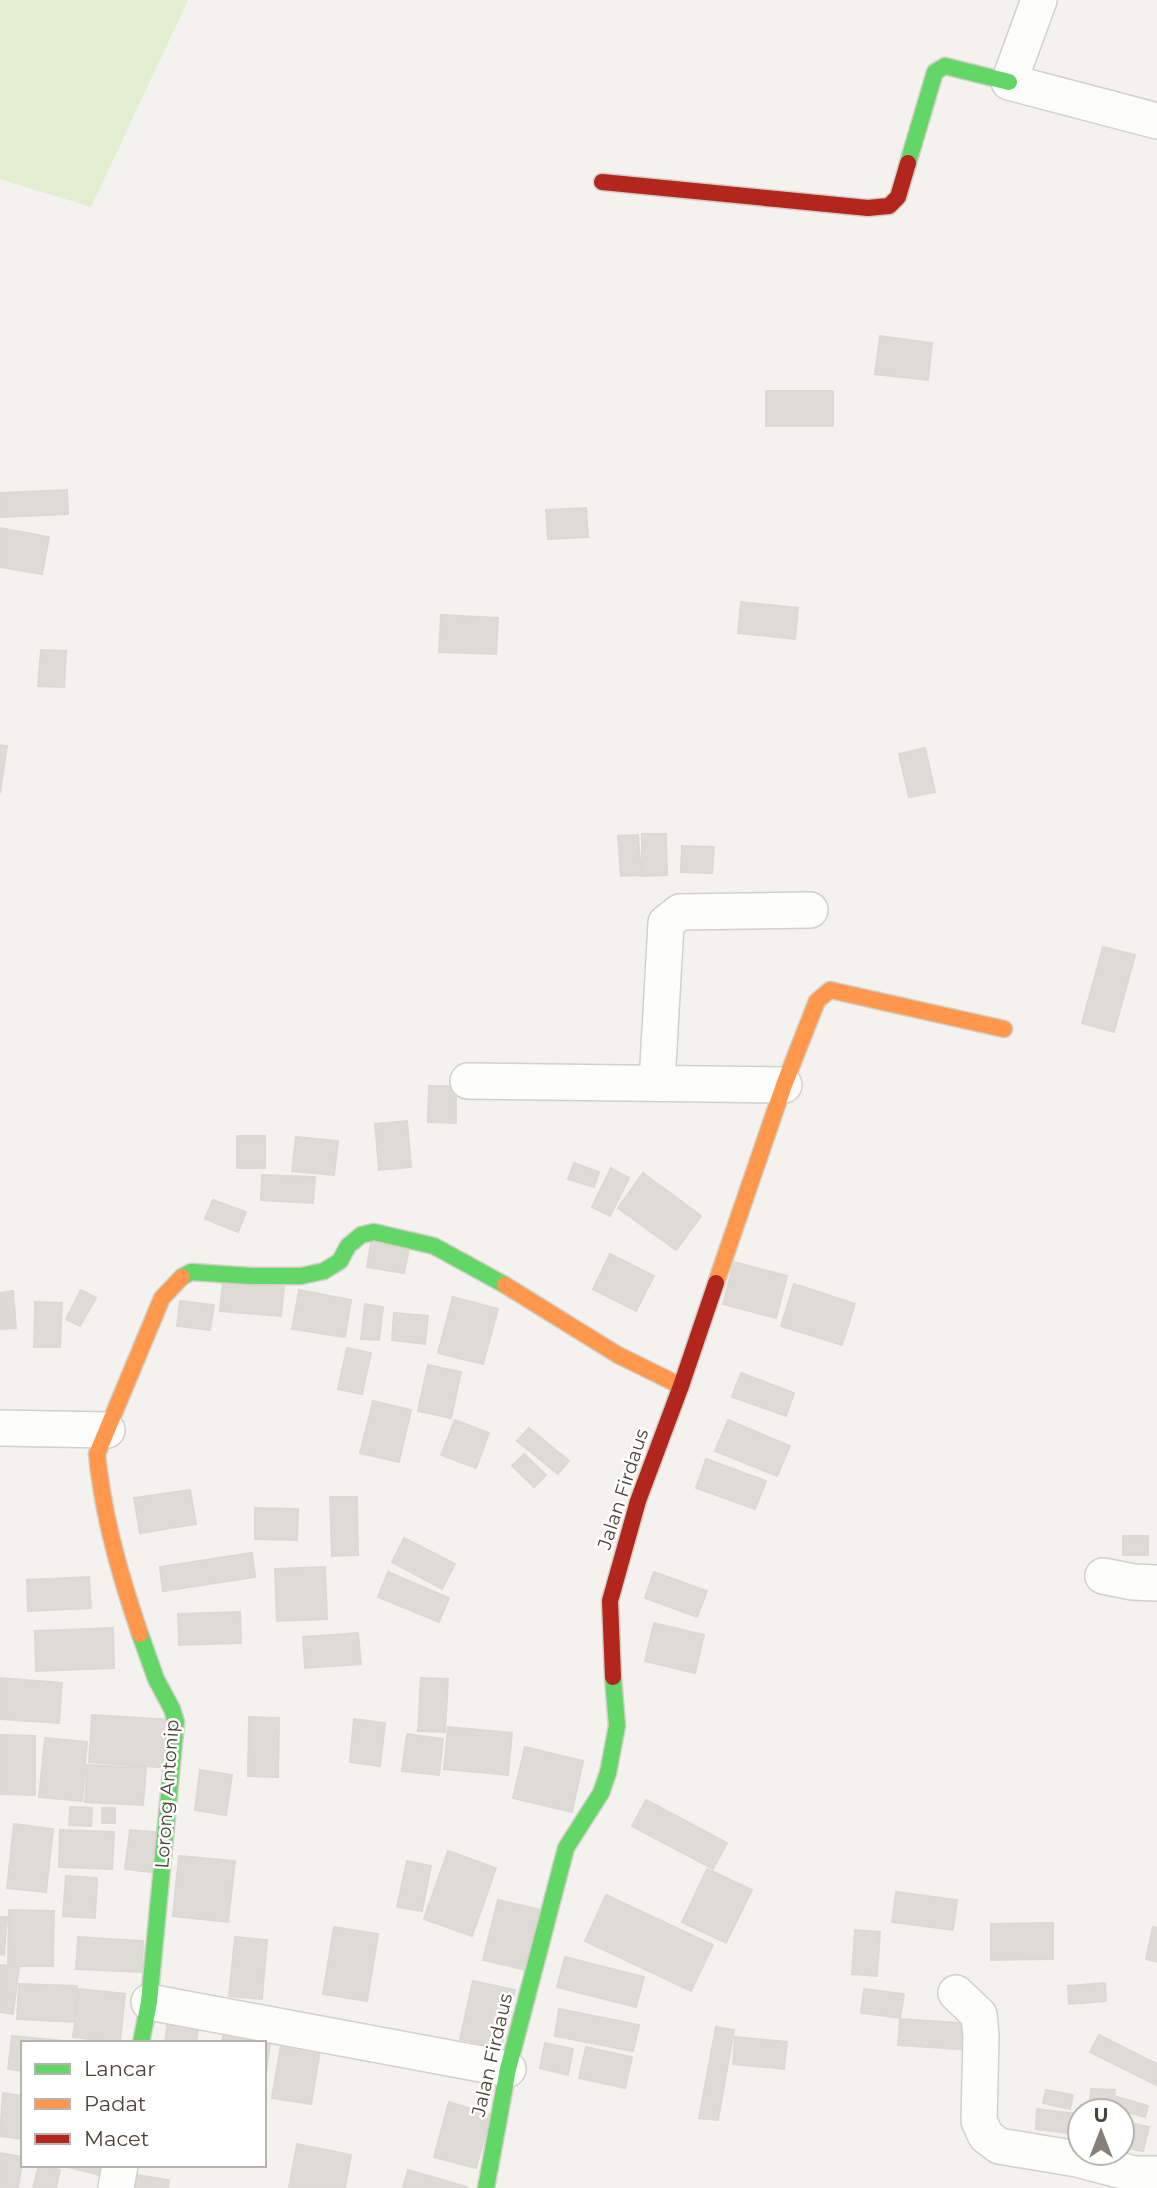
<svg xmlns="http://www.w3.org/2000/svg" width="1157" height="2188" viewBox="0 0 1157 2188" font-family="Montserrat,sans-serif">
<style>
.green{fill:#e1eecf}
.building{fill:#dedbd6;stroke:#dcd9d4;stroke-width:2}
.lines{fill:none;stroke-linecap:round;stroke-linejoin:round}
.street-casing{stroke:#d2d0cb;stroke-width:38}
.fast-casing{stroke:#d3cfc5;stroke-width:19}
.slow-casing{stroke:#d3cfc5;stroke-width:19}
.jam-casing{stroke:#d3cfc5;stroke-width:19}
.street{stroke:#fdfdfc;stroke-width:35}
.fast{stroke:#63d668;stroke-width:16}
.slow{stroke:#ff974d;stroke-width:16}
.jam{stroke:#b3261e;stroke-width:16}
.labels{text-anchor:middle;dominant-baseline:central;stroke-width:5;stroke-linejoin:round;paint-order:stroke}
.street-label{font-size:19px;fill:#4b4439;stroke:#fff}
</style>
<rect width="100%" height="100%" fill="#f4f2ee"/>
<path class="green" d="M 0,0 L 188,0 L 91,207 L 0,179 Z"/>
<path class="building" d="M 880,336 L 932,343 L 928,380 L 875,374 Z
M 766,391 L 833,391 L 833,426 L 766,426 Z
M 67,490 L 68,514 L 0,517 L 0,493 Z
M 586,508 L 588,537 L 548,539 L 546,510 Z
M 0,528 L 49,537 L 42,574 L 0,567 Z
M 741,602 L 798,608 L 795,639 L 738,633 Z
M 441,615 L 498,618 L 496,654 L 439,652 Z
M 41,650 L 66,651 L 64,687 L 38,686 Z
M 0,745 L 7,746 L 0,793 Z
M 925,748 L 935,792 L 909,797 L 899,754 Z
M 642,834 L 666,834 L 667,875 L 642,876 Z
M 638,835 L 641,875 L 621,876 L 618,836 Z
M 682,846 L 714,847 L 712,873 L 681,872 Z
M 1103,947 L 1135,955 L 1114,1032 L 1082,1023 Z
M 429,1086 L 456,1086 L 456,1123 L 428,1122 Z
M 407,1121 L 411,1167 L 379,1170 L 375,1124 Z
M 237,1136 L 265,1136 L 265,1168 L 237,1168 Z
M 296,1137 L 338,1141 L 334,1175 L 292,1171 Z
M 574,1163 L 599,1172 L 594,1187 L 568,1179 Z
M 611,1168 L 629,1178 L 610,1216 L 592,1207 Z
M 643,1173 L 701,1216 L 676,1250 L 618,1208 Z
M 262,1175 L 315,1177 L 313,1203 L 261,1200 Z
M 213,1200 L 246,1212 L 238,1232 L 205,1219 Z
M 372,1238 L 410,1245 L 404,1273 L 367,1267 Z
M 610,1254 L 654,1276 L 636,1311 L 593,1289 Z
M 734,1262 L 787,1276 L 776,1318 L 723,1304 Z
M 223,1281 L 284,1287 L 281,1316 L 220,1311 Z
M 794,1284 L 855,1304 L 842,1345 L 781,1326 Z
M 81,1290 L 96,1298 L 80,1326 L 66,1319 Z
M 299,1290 L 351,1300 L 345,1337 L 292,1329 Z
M 13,1291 L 16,1328 L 0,1329 L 0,1293 Z
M 453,1297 L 498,1309 L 483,1364 L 438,1353 Z
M 180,1301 L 214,1305 L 210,1330 L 177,1326 Z
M 35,1302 L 62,1303 L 60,1347 L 34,1347 Z
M 365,1304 L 383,1307 L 379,1340 L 361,1339 Z
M 394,1313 L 428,1316 L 425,1344 L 392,1340 Z
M 347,1348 L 371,1353 L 362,1394 L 338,1389 Z
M 428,1365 L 461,1372 L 451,1418 L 418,1411 Z
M 741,1373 L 794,1393 L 786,1416 L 732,1397 Z
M 373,1401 L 411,1410 L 399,1462 L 360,1453 Z
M 455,1420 L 489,1433 L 476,1468 L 441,1455 Z
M 728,1420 L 790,1446 L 777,1476 L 715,1451 Z
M 529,1428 L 569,1461 L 558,1474 L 517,1441 Z
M 524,1454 L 546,1475 L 534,1487 L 512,1466 Z
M 706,1459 L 766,1481 L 755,1509 L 696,1488 Z
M 190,1490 L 196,1524 L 140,1533 L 134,1498 Z
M 330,1497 L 357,1497 L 358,1555 L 332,1556 Z
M 255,1508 L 298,1509 L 297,1540 L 255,1539 Z
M 1123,1536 L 1148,1536 L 1148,1555 L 1123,1555 Z
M 404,1538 L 455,1564 L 442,1589 L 392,1562 Z
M 252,1553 L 255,1577 L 163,1591 L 160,1567 Z
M 325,1567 L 327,1619 L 277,1621 L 275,1569 Z
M 388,1572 L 449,1598 L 439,1622 L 378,1597 Z
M 654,1572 L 707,1591 L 697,1617 L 645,1598 Z
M 89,1577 L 91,1608 L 28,1611 L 27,1580 Z
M 240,1612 L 241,1643 L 179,1645 L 178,1614 Z
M 654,1623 L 704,1635 L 695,1673 L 645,1661 Z
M 113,1628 L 114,1668 L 36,1671 L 35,1631 Z
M 358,1633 L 361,1664 L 305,1668 L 303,1637 Z
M 0,1678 L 62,1683 L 59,1723 L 0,1719 Z
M 421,1678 L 448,1679 L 445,1732 L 418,1731 Z
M 92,1715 L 174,1720 L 171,1768 L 89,1762 Z
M 249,1717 L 279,1718 L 278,1777 L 248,1776 Z
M 354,1719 L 385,1723 L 380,1766 L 350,1762 Z
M 448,1727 L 512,1733 L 508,1775 L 444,1769 Z
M 407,1734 L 443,1739 L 439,1775 L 402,1771 Z
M 0,1735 L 35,1736 L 35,1795 L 0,1794 Z
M 45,1738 L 87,1742 L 82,1801 L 39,1797 Z
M 525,1747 L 583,1761 L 572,1812 L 513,1798 Z
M 87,1765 L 146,1768 L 143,1805 L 85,1802 Z
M 200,1770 L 232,1775 L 226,1815 L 195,1810 Z
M 646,1800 L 727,1843 L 713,1869 L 632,1826 Z
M 70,1807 L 92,1808 L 91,1826 L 69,1825 Z
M 102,1808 L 115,1808 L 115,1823 L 102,1823 Z
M 14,1824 L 53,1829 L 46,1892 L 7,1888 Z
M 60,1830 L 114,1832 L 112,1869 L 59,1867 Z
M 130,1830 L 161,1833 L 156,1873 L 125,1869 Z
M 448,1851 L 496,1868 L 472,1936 L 424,1919 Z
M 179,1856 L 235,1861 L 228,1922 L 173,1916 Z
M 407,1861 L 431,1866 L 422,1911 L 397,1907 Z
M 707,1869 L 752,1890 L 726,1943 L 682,1922 Z
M 66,1876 L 97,1878 L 95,1918 L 63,1916 Z
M 896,1892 L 957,1900 L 953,1930 L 892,1922 Z
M 606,1895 L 713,1945 L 691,1991 L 585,1941 Z
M 498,1900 L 541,1910 L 526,1970 L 483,1960 Z
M 9,1910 L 54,1911 L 53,1966 L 8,1966 Z
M 0,1917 L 7,1917 L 4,1955 L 0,1954 Z
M 1053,1923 L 1053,1959 L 991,1960 L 991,1924 Z
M 334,1927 L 378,1934 L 367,2001 L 323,1994 Z
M 1153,1927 L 1157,1928 L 1157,1962 L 1146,1959 Z
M 855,1930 L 880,1932 L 877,1976 L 852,1974 Z
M 78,1937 L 143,1941 L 142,1972 L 76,1969 Z
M 235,1937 L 267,1940 L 262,1999 L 229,1996 Z
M 565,1957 L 644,1977 L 636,2007 L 557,1987 Z
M 0,1965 L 19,1967 L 13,2014 L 0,2012 Z
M 473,1981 L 515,1990 L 501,2048 L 460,2039 Z
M 1105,1983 L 1106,2001 L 1069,2004 L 1068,1986 Z
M 19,1984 L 77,1986 L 75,2022 L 17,2019 Z
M 79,1989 L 125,1994 L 120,2042 L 73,2037 Z
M 864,1989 L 904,1994 L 900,2018 L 861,2013 Z
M 559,2009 L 639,2025 L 633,2051 L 555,2036 Z
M 168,2019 L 199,2023 L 196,2043 L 165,2043 Z
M 900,2019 L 974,2024 L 973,2050 L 898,2045 Z
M 716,2027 L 734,2030 L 718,2120 L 699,2118 Z
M 224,2029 L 271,2037 L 265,2079 L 264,2043 L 222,2043 Z
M 283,2033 L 322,2039 L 311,2104 L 272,2098 Z
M 1099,2035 L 1157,2064 L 1156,2085 L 1090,2052 Z
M 12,2036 L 64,2041 L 64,2043 L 23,2043 L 23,2071 L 8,2069 Z
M 735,2037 L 787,2042 L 784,2069 L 733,2064 Z
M 545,2043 L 573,2049 L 568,2075 L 540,2068 Z
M 586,2047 L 632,2057 L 625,2088 L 579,2078 Z
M 1091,2089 L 1115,2090 L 1113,2111 L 1089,2111 Z
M 1046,2090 L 1073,2095 L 1070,2109 L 1043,2103 Z
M 3,2093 L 23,2096 L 23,2139 L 0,2136 Z
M 1117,2097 L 1148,2106 L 1145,2117 L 1114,2108 Z
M 449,2102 L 491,2115 L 476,2168 L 434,2157 Z
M 1037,2109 L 1078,2114 L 1076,2134 L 1036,2129 Z
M 1122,2121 L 1149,2127 L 1143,2151 L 1122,2147 Z
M 297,2144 L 351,2155 L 345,2188 L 289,2188 Z
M 0,2153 L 23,2157 L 18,2188 L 0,2188 Z
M 39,2165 L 60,2170 L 56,2188 L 33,2188 Z
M 61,2165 L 105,2165 L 103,2176 Z
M 408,2170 L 467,2187 L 466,2188 L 403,2188 Z
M 130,2174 L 169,2180 L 168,2188 L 128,2188 Z"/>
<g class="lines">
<defs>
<path id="street" d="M 1039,0 L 1009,82 L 1157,121
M 468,1081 L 784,1085
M 657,1083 L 666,923 L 680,912 L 810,910
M 0,1428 L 107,1430
M 1103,1576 L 1133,1582 L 1157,1583
M 956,1993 L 979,2015 L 981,2036 L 979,2121 L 986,2136 L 999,2146 L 1077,2159 L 1134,2174 L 1157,2174
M 149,2002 L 508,2069
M 116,2188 L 120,2165"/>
<path id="fast" d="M 908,163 L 935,72 L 945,66 L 1009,82
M 182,1277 L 191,1272 L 251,1276 L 301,1276 L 324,1271 L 340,1261 L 348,1246 L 361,1235 L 374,1232 L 434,1246 L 505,1285
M 140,1634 L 156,1679 L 172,1709 L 176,1722 L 149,2002 L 141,2043
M 486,2188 L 508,2069 L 566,1848 L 601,1793 L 608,1773 L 617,1726 L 613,1677"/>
<path id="slow" d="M 716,1283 L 784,1085 L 817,1001 L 830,990 L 1004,1029
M 505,1285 L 618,1355 L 681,1386
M 140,1634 C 120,1575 103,1516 97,1454 L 162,1298 L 182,1277"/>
<path id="jam" d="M 602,182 L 868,208 L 889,206 L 898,197 L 908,163
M 613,1677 L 610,1601 L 638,1501 L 681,1386 L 716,1283"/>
</defs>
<use href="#street" class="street-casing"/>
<use href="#fast" class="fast-casing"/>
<use href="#slow" class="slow-casing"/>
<use href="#jam" class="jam-casing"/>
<use href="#street" class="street"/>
<use href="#fast" class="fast"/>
<use href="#slow" class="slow"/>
<use href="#jam" class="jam"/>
</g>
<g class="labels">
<g class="street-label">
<text transform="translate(623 1489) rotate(-72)">Jalan Firdaus</text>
<text transform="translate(167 1794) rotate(-86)">Lorong Antonip</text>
<text transform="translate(492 2055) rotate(-77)">Jalan Firdaus</text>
</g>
</g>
<rect x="21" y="2041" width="245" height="126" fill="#ffffff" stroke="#b7b4b0" stroke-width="2"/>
<rect x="35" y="2064" width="35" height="10" fill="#63d668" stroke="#b7b4b0" stroke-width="2"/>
<text x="84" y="2076" font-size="21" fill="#4b4439">Lancar</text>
<rect x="35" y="2099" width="35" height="10" fill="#ff974d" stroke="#b7b4b0" stroke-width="2"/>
<text x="84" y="2111" font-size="21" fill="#4b4439">Padat</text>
<rect x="35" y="2134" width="35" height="10" fill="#b3261e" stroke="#b7b4b0" stroke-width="2"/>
<text x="84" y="2146" font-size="21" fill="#4b4439">Macet</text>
<g transform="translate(1101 2132)"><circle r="33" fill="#ffffff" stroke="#b7b4b0" stroke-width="2"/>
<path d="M0-5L12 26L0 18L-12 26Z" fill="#868178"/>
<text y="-10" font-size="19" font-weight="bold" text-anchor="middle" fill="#4b4439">U</text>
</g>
</svg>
